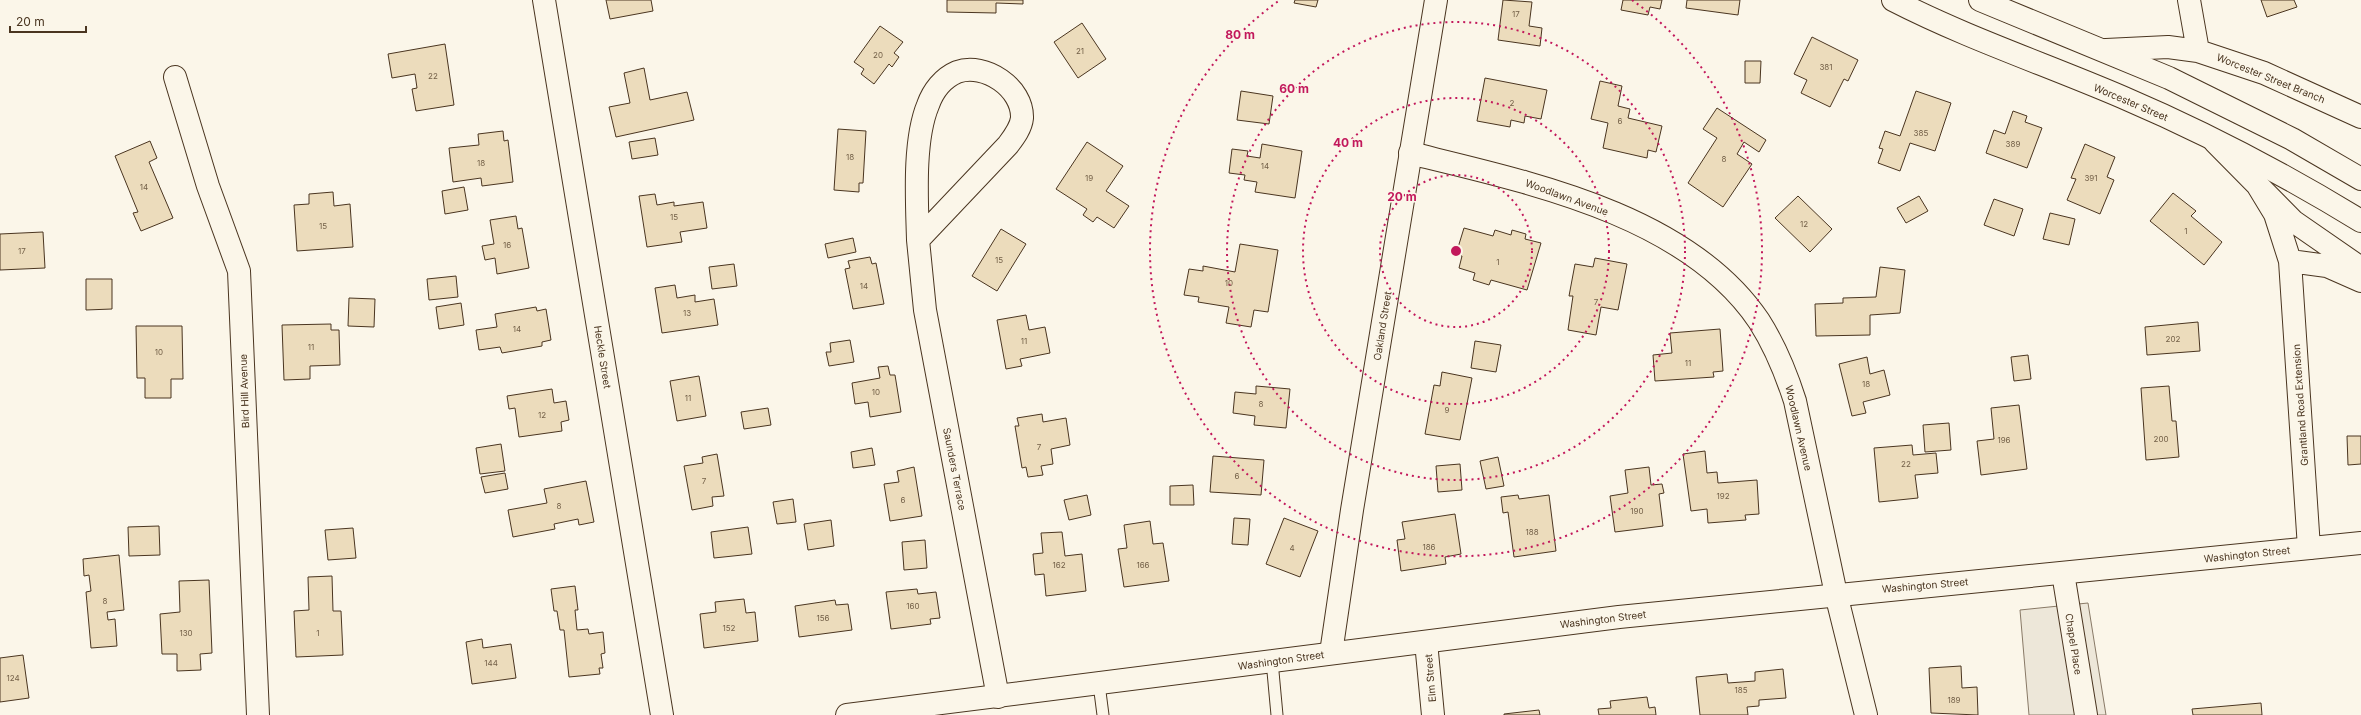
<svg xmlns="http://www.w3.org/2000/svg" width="2361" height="715" viewBox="0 0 2361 715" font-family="Inter,sans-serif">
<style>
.parking{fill:#ede7d9;stroke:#887966}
.building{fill:#ecdcbc;stroke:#4a3520}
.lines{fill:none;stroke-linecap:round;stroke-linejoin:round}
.lane-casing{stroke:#4a3520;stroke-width:13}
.street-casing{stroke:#4a3520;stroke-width:24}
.secondary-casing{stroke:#4a3520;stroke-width:24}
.primary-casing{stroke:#4a3520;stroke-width:24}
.highway-casing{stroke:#4a3520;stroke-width:24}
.lane{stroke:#fbf6e9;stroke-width:11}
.street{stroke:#fbf6e9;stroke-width:22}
.secondary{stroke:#fbf6e9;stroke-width:22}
.primary{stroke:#fbf6e9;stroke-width:22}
.highway{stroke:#fbf6e9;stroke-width:22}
.ring{fill:none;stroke:#c2185b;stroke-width:2;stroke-dasharray:2 4}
.labels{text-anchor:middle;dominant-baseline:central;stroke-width:3;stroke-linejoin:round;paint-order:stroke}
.number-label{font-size:8px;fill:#725f47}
.street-label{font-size:10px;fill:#4a3520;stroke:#fbf6e9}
.centre{fill:#c2185b;stroke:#fbf6e9;stroke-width:2}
.ring-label{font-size:12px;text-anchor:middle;font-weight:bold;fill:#c2185b;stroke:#fbf6e9;stroke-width:3;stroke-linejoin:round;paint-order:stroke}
</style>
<rect width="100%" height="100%" fill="#fbf6e9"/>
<path class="parking" d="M 2088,603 L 2106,715 L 2029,715 L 2020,610 Z"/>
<path class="building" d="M 606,0 L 651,0 L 653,11 L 610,19 Z
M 947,0 L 1023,0 L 1023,4 L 996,3 L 996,13 L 947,12 Z
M 1295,0 L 1318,0 L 1316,7 L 1294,3 Z
M 1503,0 L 1532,2 L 1529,26 L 1542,28 L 1540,46 L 1498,40 Z
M 1623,0 L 1662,0 L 1660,9 L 1650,7 L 1648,15 L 1621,10 Z
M 1687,0 L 1740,0 L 1738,15 L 1686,8 Z
M 2261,0 L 2294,0 L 2297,7 L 2267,17 Z
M 1082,23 L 1106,59 L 1078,78 L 1054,42 Z
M 880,26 L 903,42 L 894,53 L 899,57 L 892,67 L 889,64 L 874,84 L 861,74 L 864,69 L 854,62 Z
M 1812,37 L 1858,60 L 1848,81 L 1844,79 L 1830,107 L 1801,93 L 1807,80 L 1794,74 Z
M 445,44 L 454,105 L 416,111 L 412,89 L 417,88 L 415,74 L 392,78 L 388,54 Z
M 1745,61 L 1761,61 L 1760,83 L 1745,83 Z
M 644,68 L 650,100 L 687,92 L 694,120 L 616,137 L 609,107 L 630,103 L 624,73 Z
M 1485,78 L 1547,90 L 1541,119 L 1525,116 L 1524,123 L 1511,120 L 1510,127 L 1477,121 Z
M 1600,81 L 1622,86 L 1618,106 L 1630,109 L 1628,118 L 1662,126 L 1656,152 L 1648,150 L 1647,158 L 1603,148 L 1608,123 L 1591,119 Z
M 1241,91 L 1273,96 L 1269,124 L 1237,120 Z
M 1916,91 L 1951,103 L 1935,151 L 1910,143 L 1900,171 L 1878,163 L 1883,149 L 1879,148 L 1885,131 L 1900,136 Z
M 1717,108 L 1766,140 L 1759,152 L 1744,142 L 1737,154 L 1752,164 L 1723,207 L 1688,183 L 1717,138 L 1703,129 Z
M 2013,111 L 2027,116 L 2025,122 L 2042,128 L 2027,168 L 1986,153 L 1994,130 L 2005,134 Z
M 838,129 L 866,131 L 863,183 L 859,183 L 859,192 L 834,190 Z
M 503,131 L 504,141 L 508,140 L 513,182 L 482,186 L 481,178 L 453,182 L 449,148 L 479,145 L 478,134 Z
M 655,138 L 658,155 L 632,159 L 629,142 Z
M 150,141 L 157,158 L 149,162 L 173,218 L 141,231 L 133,213 L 138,212 L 115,156 Z
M 1087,142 L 1123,166 L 1106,191 L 1129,206 L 1114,228 L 1097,217 L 1093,222 L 1083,215 L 1087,209 L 1056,189 Z
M 1262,144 L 1302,151 L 1295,198 L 1255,192 L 1257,182 L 1244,180 L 1245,175 L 1229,173 L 1232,149 L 1248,151 L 1247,156 L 1260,158 Z
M 2085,144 L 2115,157 L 2107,177 L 2114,180 L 2100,214 L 2067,200 L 2076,179 L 2071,178 Z
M 464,187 L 468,210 L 445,214 L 442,191 Z
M 333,192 L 334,206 L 350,204 L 353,247 L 297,251 L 294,205 L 309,204 L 309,194 Z
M 2173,193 L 2196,211 L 2191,216 L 2222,242 L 2204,265 L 2150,221 Z
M 655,194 L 657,205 L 674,202 L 674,206 L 703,202 L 707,228 L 680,232 L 682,242 L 647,247 L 639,196 Z
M 1798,196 L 1832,229 L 1810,252 L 1775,218 Z
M 1919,196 L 1928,211 L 1906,223 L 1897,208 Z
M 1994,199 L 2023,209 L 2014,236 L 1984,225 Z
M 2050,213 L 2075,219 L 2069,245 L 2043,239 Z
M 516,216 L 518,229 L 522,228 L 529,268 L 497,274 L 495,258 L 485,260 L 482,246 L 494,244 L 490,220 Z
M 1464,228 L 1493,236 L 1495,230 L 1511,235 L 1512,230 L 1526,234 L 1525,239 L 1541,243 L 1527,290 L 1491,280 L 1489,285 L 1473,280 L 1475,273 L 1459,268 L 1462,256 L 1456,254 Z
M 1001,229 L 1026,244 L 997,291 L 972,276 Z
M 43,232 L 45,268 L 0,270 L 0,234 Z
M 853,238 L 856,252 L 828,258 L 825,244 Z
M 1240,244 L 1278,250 L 1268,312 L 1254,310 L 1251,327 L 1226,323 L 1229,307 L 1198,302 L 1199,297 L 1184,295 L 1189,269 L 1203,271 L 1203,266 L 1235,272 Z
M 870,257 L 872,264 L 876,263 L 884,304 L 853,309 L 845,269 L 850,268 L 848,261 Z
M 1595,258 L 1627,264 L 1618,310 L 1601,307 L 1596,335 L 1568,330 L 1573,296 L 1569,296 L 1575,264 L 1593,267 Z
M 734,264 L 737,286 L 712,289 L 709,267 Z
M 1880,267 L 1905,270 L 1900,313 L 1870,315 L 1870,335 L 1816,336 L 1815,304 L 1843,303 L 1843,298 L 1876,297 Z
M 456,276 L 458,297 L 429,300 L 427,279 Z
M 86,279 L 112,279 L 112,309 L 86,310 Z
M 675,285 L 677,298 L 695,295 L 695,302 L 714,299 L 718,325 L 662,333 L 655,288 Z
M 349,298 L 375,299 L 374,327 L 348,326 Z
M 461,303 L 464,325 L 439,329 L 436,307 Z
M 536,307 L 537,311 L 546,309 L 551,340 L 542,342 L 542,346 L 502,353 L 500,347 L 479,350 L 476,330 L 497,327 L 495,314 Z
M 1026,315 L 1029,330 L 1045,327 L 1050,353 L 1020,359 L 1022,366 L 1006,369 L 997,320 Z
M 2198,322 L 2200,351 L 2147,355 L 2145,327 Z
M 331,324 L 331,330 L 339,330 L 340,365 L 310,366 L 310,379 L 284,380 L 282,325 Z
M 136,326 L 182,326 L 183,379 L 171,379 L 171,398 L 145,398 L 145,378 L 137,378 Z
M 1720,329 L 1723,371 L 1713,372 L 1714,377 L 1655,381 L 1653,355 L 1672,353 L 1670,333 Z
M 850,340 L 854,362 L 829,366 L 826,352 L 831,352 L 830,343 Z
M 1475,341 L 1501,345 L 1496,372 L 1471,368 Z
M 2028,355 L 2031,379 L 2014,381 L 2011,357 Z
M 1867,357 L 1870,374 L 1884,370 L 1890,395 L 1863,402 L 1866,413 L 1852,416 L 1839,364 Z
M 888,366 L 890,375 L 895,375 L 901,412 L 870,417 L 868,402 L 855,404 L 852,383 L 880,378 L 878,367 Z
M 1442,372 L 1472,378 L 1460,440 L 1425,434 L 1434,385 L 1440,386 Z
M 699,376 L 706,416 L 677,421 L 670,381 Z
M 1256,386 L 1290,389 L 1286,428 L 1254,425 L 1255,416 L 1233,413 L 1235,392 L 1256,394 Z
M 2169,386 L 2172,421 L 2176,421 L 2179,457 L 2146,460 L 2141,388 Z
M 552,389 L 554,403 L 566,401 L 569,420 L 561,422 L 562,431 L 519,437 L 515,408 L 509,409 L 507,396 Z
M 2019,405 L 2027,469 L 1981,475 L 1977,441 L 1994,439 L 1991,408 Z
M 768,408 L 771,425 L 744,429 L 741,412 Z
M 1042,414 L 1043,422 L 1066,418 L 1070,445 L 1051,449 L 1053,464 L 1041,466 L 1043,475 L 1028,477 L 1026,467 L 1022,468 L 1015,426 L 1019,426 L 1017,418 Z
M 1949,423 L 1951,450 L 1925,452 L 1923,425 Z
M 2347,436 L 2361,436 L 2361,464 L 2348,465 Z
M 501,444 L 505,471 L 480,474 L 476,448 Z
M 1912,445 L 1913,455 L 1936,453 L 1938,473 L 1915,475 L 1918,498 L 1879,502 L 1874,448 Z
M 872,448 L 875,465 L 853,468 L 851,452 Z
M 1705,451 L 1707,473 L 1717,472 L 1718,483 L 1757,480 L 1759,514 L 1745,515 L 1746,520 L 1708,523 L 1707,509 L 1691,511 L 1683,454 Z
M 717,454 L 724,496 L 712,497 L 713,506 L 692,510 L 684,466 L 703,463 L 702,457 Z
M 1213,456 L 1264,460 L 1261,495 L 1210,492 Z
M 1498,457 L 1504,486 L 1486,489 L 1480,461 Z
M 1460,464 L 1462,490 L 1438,492 L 1436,466 Z
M 914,467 L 922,516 L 890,521 L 884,484 L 899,482 L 897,471 Z
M 1649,467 L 1651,485 L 1662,484 L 1664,493 L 1659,494 L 1663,526 L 1615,532 L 1610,496 L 1628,493 L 1625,470 Z
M 505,473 L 508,489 L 485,493 L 481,477 Z
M 586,481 L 594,522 L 579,525 L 578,519 L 554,524 L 555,529 L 513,537 L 508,510 L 547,503 L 544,489 Z
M 1193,485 L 1194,505 L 1170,505 L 1170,486 Z
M 1087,495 L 1091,515 L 1069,520 L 1064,500 Z
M 1518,495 L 1519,499 L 1549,495 L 1556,551 L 1514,557 L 1508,512 L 1503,513 L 1501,497 Z
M 793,499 L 796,522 L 777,524 L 773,502 Z
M 1455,514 L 1461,554 L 1445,557 L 1446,564 L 1401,571 L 1397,540 L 1405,539 L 1402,522 Z
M 1234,518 L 1250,519 L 1248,545 L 1232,544 Z
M 1284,518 L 1318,531 L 1300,577 L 1266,564 Z
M 831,520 L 834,546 L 808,550 L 804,524 Z
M 1150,521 L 1153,544 L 1163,543 L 1169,581 L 1124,587 L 1118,549 L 1127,548 L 1124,525 Z
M 159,526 L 160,555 L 129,556 L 128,527 Z
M 748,527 L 752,554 L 714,558 L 711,532 Z
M 353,528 L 356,558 L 328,560 L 325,530 Z
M 1062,532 L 1065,556 L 1082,554 L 1086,591 L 1046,596 L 1044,574 L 1035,575 L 1033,554 L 1043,553 L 1041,533 Z
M 925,540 L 927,568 L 904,570 L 902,542 Z
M 119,555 L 124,610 L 107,612 L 108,620 L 115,619 L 117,646 L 91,648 L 86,592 L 91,591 L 89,575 L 84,576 L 83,559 Z
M 332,576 L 333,611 L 341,611 L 343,655 L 296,657 L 294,611 L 309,610 L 308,577 Z
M 209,580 L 212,653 L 200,654 L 201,670 L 177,671 L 177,654 L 162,654 L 160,614 L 180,612 L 179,581 Z
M 575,586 L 578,610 L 575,610 L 577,630 L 588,629 L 589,634 L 603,632 L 605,653 L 601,654 L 603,668 L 599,668 L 600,674 L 569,677 L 564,630 L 560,630 L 557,611 L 554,611 L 551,589 Z
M 917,589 L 918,594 L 936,592 L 940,618 L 930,619 L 931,624 L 891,629 L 886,592 Z
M 744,599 L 746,613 L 755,612 L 758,641 L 704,648 L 700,614 L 716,612 L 715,602 Z
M 835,600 L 836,605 L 848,604 L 852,630 L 799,637 L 795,606 Z
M 482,639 L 483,648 L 511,644 L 516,678 L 472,684 L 466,642 Z
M 23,655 L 29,698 L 0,702 L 0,658 Z
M 1961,666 L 1962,688 L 1977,687 L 1978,715 L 1931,713 L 1929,668 Z
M 1783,669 L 1786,698 L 1759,700 L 1759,706 L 1747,707 L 1748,715 L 1700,715 L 1696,677 L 1727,674 L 1728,683 L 1755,681 L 1755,672 Z
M 1647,697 L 1649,708 L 1655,707 L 1656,715 L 1599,715 L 1598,709 L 1611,708 L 1610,701 Z
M 2261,703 L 2262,715 L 2193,715 L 2192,709 Z
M 1539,710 L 1540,715 L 1504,715 L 1504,714 Z"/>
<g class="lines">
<defs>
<path id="lane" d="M 1272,661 L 1277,715
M 1099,684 L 1103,715"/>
<path id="street" d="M 544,0 L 662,715
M 2189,0 L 2198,51
M 2106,50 L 2168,47 L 2198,51 L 2264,73 L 2361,117
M 175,77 L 208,186 L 239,271 L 258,715
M 2215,142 L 2293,221 L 2361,268
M 1410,153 C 1527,182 1687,214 1759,321 C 1775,346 1786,373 1795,401 L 1836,594 L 1866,715
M 2258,186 L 2275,214 L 2290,261 L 2309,548
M 918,240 C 917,202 913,141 928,105 C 933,91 943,78 957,72 C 985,62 1023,88 1022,118 C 1021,128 1014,137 1008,145 L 918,240 L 925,310 L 998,697
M 2290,261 L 2327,266 L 2361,281
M 2063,573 L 2086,715
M 1426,642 L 1433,715"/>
<path id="secondary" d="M 1331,653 L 1352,510 L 1436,0"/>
<path id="primary" d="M 847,715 L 1619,617 L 2361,543"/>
<path id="highway" d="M 1893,0 C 1967,38 2045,64 2122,97 C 2204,132 2284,174 2361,221
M 1980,0 L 2169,78 L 2292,139 L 2361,179"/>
</defs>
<use href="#lane" class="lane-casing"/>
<use href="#street" class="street-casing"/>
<use href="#secondary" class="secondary-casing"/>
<use href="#primary" class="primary-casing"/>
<use href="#highway" class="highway-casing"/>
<use href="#lane" class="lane"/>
<use href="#street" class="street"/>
<use href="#secondary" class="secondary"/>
<use href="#primary" class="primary"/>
<use href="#highway" class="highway"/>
</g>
<g class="ring">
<circle cx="1456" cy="251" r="76"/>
<circle cx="1456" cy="251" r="153"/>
<circle cx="1456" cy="251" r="229"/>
<path d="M1632 0A306 306 0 1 1 1280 0"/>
</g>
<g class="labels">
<g class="number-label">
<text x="1516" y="14">17</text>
<text x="1080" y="51">21</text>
<text x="878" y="55">20</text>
<text x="1826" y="67">381</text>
<text x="433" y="76">22</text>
<text x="1512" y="103">2</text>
<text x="1620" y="121">6</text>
<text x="1921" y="133">385</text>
<text x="2013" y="144">389</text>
<text x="850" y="157">18</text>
<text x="1724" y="159">8</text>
<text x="481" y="163">18</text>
<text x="1265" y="166">14</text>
<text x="1089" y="178">19</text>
<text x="2091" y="178">391</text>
<text x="144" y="187">14</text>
<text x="674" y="217">15</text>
<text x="1804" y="224">12</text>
<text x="323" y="226">15</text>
<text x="2186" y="231">1</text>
<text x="507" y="245">16</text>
<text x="22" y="251">17</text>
<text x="999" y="260">15</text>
<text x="1498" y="262">1</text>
<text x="1229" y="283">10</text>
<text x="864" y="286">14</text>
<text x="1596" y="302">7</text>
<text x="687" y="313">13</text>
<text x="517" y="329">14</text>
<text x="2173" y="339">202</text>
<text x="1024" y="341">11</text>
<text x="311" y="347">11</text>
<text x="159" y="352">10</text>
<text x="1688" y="363">11</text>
<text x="1866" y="384">18</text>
<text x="876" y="392">10</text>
<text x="688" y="398">11</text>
<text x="1261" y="404">8</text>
<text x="1447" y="410">9</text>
<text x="542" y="415">12</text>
<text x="2161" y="439">200</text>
<text x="2004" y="440">196</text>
<text x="1039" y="447">7</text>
<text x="1906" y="464">22</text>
<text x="1237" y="476">6</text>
<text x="704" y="481">7</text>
<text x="1723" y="496">192</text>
<text x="903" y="500">6</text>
<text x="559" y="506">8</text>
<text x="1637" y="511">190</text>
<text x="1532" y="532">188</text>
<text x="1429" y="547">186</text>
<text x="1292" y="548">4</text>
<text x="1059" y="565">162</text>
<text x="1143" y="565">166</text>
<text x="105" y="601">8</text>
<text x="913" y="606">160</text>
<text x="823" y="618">156</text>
<text x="729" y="628">152</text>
<text x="186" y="633">130</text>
<text x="318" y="633">1</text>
<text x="491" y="663">144</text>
<text x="13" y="678">124</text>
<text x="1741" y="690">185</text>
<text x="1954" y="700">189</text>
</g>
<g class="street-label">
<text transform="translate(2271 78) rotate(22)">Worcester Street Branch</text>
<text transform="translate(2131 102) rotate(23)">Worcester Street</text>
<text transform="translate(1567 197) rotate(20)">Woodlawn Avenue</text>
<text transform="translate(1382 326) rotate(-81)">Oakland Street</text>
<text transform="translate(603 357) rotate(81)">Heckle Street</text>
<text transform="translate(244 391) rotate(-92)">Bird Hill Avenue</text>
<text transform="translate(2300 405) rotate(-94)">Grantland Road Extension</text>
<text transform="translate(1799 428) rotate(77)">Woodlawn Avenue</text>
<text transform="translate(955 469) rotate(79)">Saunders Terrace</text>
<text transform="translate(2247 554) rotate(-6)">Washington Street</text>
<text transform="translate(1925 585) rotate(-5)">Washington Street</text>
<text transform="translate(1603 619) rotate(-7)">Washington Street</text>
<text transform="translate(2074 644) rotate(81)">Chapel Place</text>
<text transform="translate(1281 660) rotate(-8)">Washington Street</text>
<text transform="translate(1430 678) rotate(-95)">Elm Street</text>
</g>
</g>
<circle cx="1456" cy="251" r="6" class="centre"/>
<g class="ring-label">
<text x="1240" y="39">80 m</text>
<text x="1294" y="93">60 m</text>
<text x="1348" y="147">40 m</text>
<text x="1402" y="201">20 m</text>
</g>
<path d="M10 26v6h76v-6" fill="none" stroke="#4a3520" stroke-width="2"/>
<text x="16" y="26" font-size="12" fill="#4a3520" stroke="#fbf6e9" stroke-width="3" paint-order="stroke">20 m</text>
</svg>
